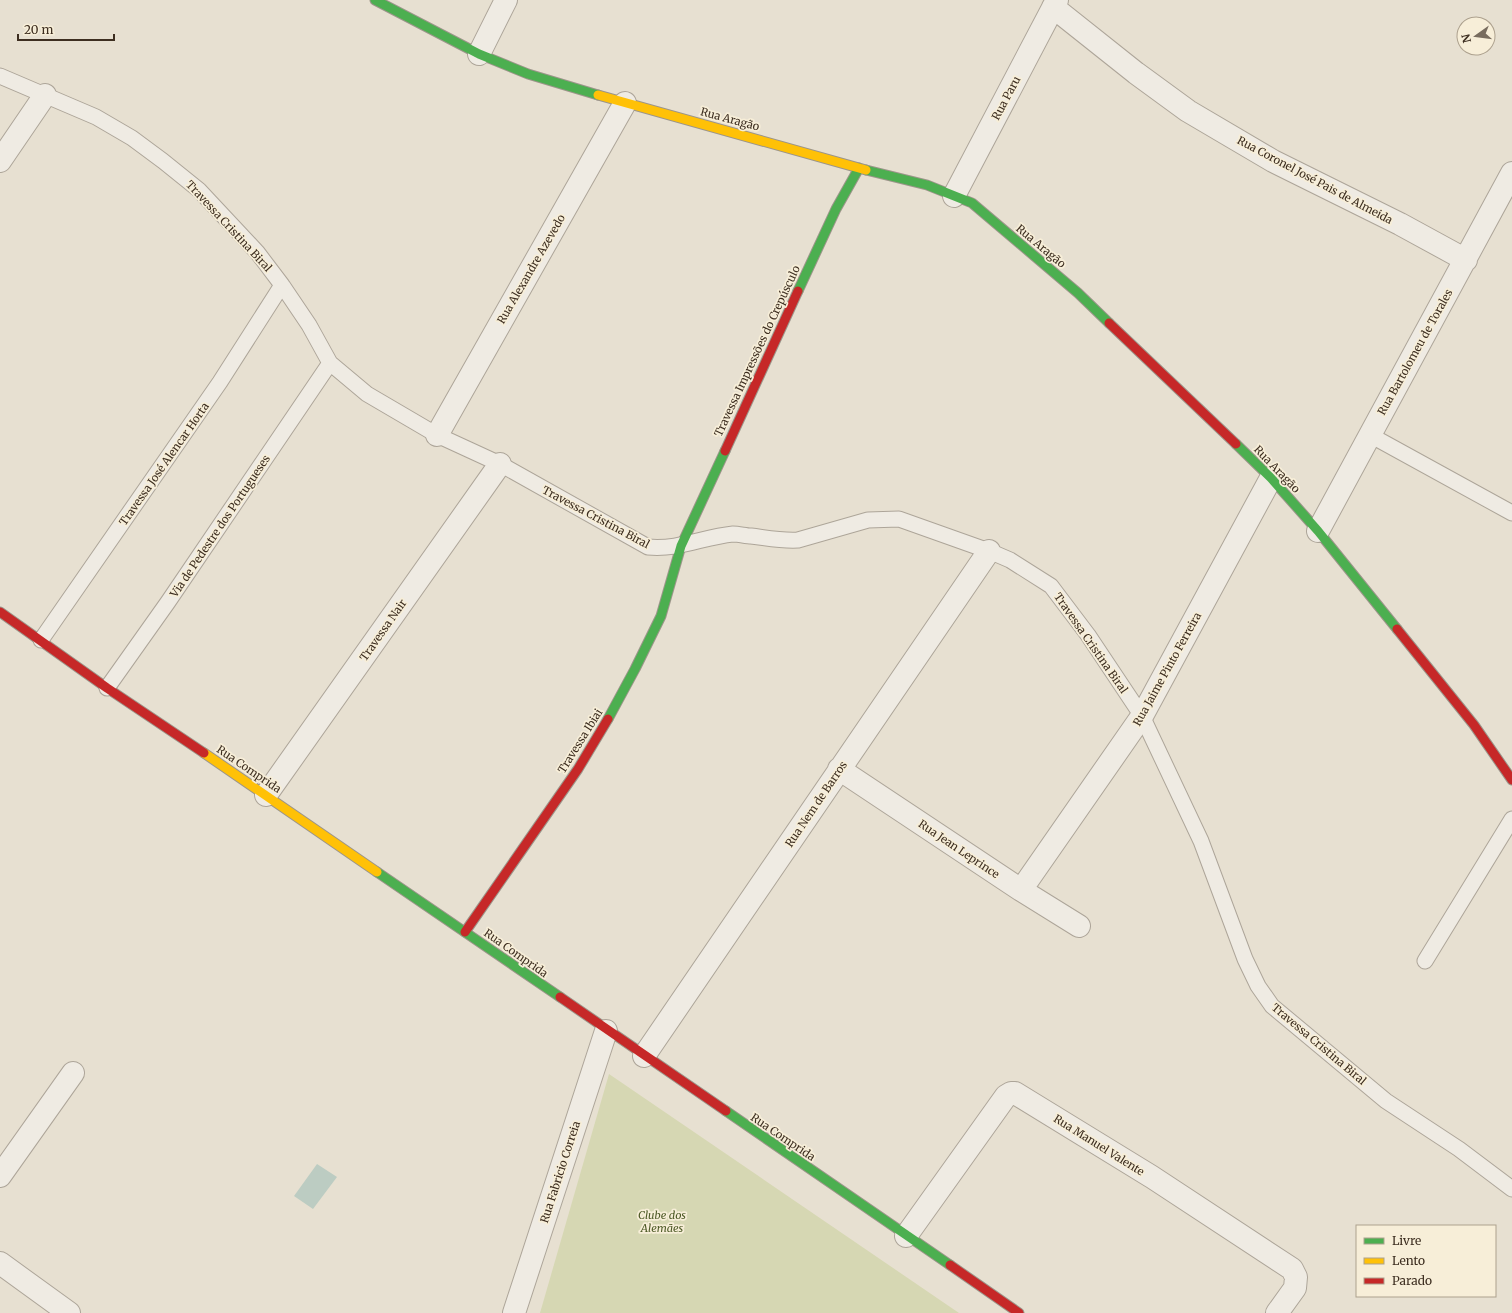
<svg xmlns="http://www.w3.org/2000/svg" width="1512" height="1313" viewBox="0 0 1512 1313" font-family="Merriweather,serif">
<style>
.green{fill:#d6d7b3}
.water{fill:#bcccc2}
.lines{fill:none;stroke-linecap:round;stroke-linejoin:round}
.lane-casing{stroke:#ada599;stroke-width:17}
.street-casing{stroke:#ada599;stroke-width:24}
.fast-casing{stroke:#9c958a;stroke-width:11}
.slow-casing{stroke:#9c958a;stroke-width:11}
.jam-casing{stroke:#9c958a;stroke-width:11}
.lane{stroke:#efebe3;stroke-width:15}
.street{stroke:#efebe3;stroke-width:22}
.fast{stroke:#4caf50;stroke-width:9}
.slow{stroke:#ffc107;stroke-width:9}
.jam{stroke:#c62828;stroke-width:9}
.labels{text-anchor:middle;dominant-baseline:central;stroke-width:3.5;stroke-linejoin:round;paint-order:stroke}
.street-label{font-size:11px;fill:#3d2e20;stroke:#f7eed8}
.park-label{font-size:11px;font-style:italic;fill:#4d5a26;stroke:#f7eed8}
</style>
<rect width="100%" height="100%" fill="#e7e0d1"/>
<path class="green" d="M 609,1074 L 959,1313 L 540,1313 Z"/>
<path class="water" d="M 317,1164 L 337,1177 L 313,1209 L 294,1196 Z"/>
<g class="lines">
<defs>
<path id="lane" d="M 0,76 L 96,117 L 132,138 L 163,161 L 199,190 L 257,252 L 282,285 L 309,325 L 330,363 L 367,394 L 437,435 L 500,464 L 648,547 C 679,550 703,537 733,534 C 739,534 746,536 751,536 C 767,538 782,541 798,540 L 868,520 L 899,519 L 989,551 L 1010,560 L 1051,586 L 1088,635 L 1142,716 L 1201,841 L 1245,959 L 1258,986 L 1272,1006 L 1386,1101 L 1459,1149 L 1512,1189
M 1370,435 L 1512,513
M 41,640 L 220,382 L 282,285
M 107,688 L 168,602 L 330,363
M 1425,961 L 1512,819"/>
<path id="street" d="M 1053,7 L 1136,73 L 1188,111 L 1273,161 L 1400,224 L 1466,260
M 479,54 L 506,0
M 0,161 L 45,95
M 954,196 L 1057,0
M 437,435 L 625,103
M 1318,531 L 1512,173
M 839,769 L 1021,890 L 1079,926
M 266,795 L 500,464
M 1021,890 L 1142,716 L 1271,478
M 644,1056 L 989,551
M 0,1176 L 73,1073
M 906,1236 L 1006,1096 L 1011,1093 L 1015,1093 L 1152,1177 L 1292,1269 L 1296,1277 L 1295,1288 L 1277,1313
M 0,1263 L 69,1313
M 514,1313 L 606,1031"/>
<path id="fast" d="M 375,0 L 479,54 L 528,74 L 598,95
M 866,170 L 927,185 L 972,203 L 1078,293 L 1109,323
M 798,291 L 836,209 L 859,168
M 1236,444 L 1271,478 L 1318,531 L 1397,629
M 608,719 L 635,669 L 661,616 L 681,546 L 725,451
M 377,872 L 560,997
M 726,1111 L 950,1265"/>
<path id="slow" d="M 598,95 L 866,170
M 204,753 L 377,872"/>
<path id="jam" d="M 1109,323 L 1236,444
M 725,451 L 798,291
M 0,612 L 107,688 L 204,753
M 1397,629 L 1474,725 L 1512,780
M 465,932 L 578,769 L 608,719
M 560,997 L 726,1111
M 950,1265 L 1019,1313"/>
</defs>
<use href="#lane" class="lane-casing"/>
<use href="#street" class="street-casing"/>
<use href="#fast" class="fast-casing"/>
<use href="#slow" class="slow-casing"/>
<use href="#jam" class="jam-casing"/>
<use href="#lane" class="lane"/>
<use href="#street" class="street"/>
<use href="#fast" class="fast"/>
<use href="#slow" class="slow"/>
<use href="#jam" class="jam"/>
</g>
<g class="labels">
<g class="street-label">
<text transform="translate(1006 98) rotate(-62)">Rua Paru</text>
<text transform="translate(730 119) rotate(15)">Rua Aragão</text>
<text transform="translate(1315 180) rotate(28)">Rua Coronel José Pais de Almeida</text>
<text transform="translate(229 226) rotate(47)">Travessa Cristina Biral</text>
<text transform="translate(1041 246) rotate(40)">Rua Aragão</text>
<text transform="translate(531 269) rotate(-60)">Rua Alexandre Azevedo</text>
<text transform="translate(757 351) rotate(-65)">Travessa Impressões do Crepúsculo</text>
<text transform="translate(1415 352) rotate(-61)">Rua Bartolomeu de Torales</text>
<text transform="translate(164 464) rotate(-55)">Travessa José Alencar Horta</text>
<text transform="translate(1277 469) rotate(46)">Rua Aragão</text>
<text transform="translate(596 517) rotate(28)">Travessa Cristina Biral</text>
<text transform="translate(220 526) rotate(-56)">Via de Pedestre dos Portugueses</text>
<text transform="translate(383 630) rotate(-55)">Travessa Nair</text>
<text transform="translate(1091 643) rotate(55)">Travessa Cristina Biral</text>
<text transform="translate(1167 669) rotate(-61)">Rua Jaime Pinto Ferreira</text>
<text transform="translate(580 741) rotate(-58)">Travessa Ibiai</text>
<text transform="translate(249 769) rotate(34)">Rua Comprida</text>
<text transform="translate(816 804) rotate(-56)">Rua Nem de Barros</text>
<text transform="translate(959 849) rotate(34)">Rua Jean Leprince</text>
<text transform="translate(516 953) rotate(35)">Rua Comprida</text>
<text transform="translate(1319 1044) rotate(40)">Travessa Cristina Biral</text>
<text transform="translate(783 1137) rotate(34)">Rua Comprida</text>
<text transform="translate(1099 1145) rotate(32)">Rua Manuel Valente</text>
<text transform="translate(560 1172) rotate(-72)">Rua Fabricio Correia</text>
</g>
<g class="park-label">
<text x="662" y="1215">Clube dos<tspan x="662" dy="13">Alemães</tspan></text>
</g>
</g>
<rect x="1356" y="1225" width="140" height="72" fill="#f7eed8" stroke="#ada18e"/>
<rect x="1364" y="1238" width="20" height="6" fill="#4caf50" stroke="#ada18e"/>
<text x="1392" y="1245" font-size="12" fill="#3d2e20">Livre</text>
<rect x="1364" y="1258" width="20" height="6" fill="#ffc107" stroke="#ada18e"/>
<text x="1392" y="1265" font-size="12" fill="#3d2e20">Lento</text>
<rect x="1364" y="1278" width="20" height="6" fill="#c62828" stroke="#ada18e"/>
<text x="1392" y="1285" font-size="12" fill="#3d2e20">Parado</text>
<g transform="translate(1476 36) rotate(256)"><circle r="19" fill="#f7eed8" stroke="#ada18e"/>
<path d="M0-3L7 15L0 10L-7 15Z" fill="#786c5e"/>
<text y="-6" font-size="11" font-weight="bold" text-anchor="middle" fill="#3d2e20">N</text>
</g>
<path d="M18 34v6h96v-6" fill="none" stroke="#3d2e20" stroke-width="2"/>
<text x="24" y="34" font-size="12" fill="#3d2e20" stroke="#f7eed8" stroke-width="3" paint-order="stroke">20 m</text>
</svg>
